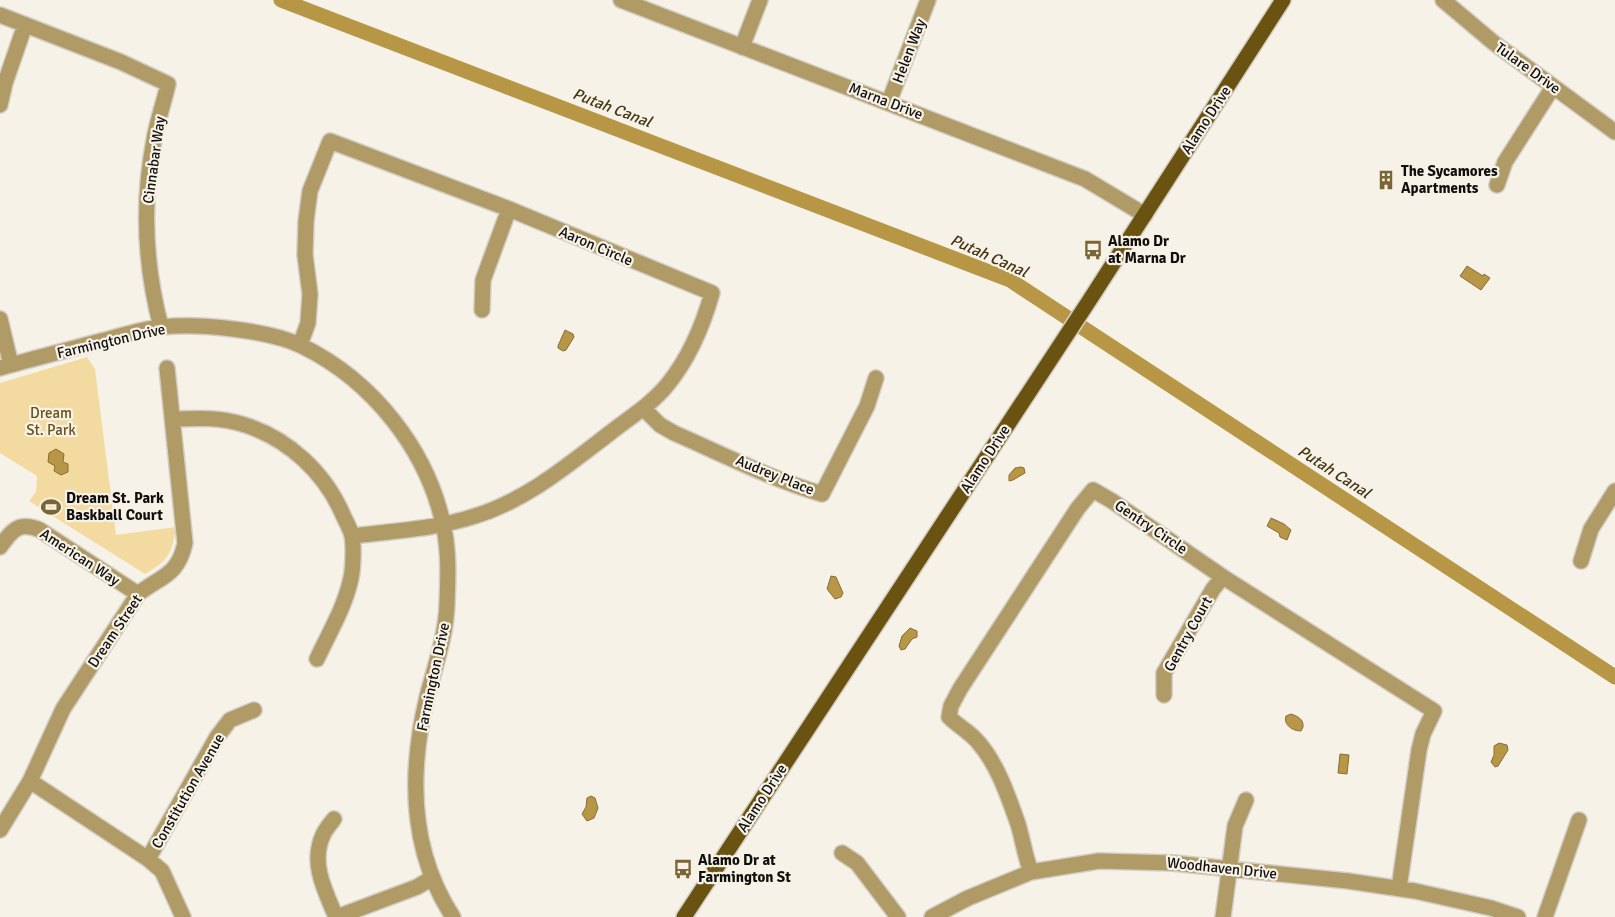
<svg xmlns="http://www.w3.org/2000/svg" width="1615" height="917" viewBox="0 0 1615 917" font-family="Signika,sans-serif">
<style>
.green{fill:#f3daa0}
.water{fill:#b79746;stroke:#866e35}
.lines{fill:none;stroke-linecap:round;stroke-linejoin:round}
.canal{stroke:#b79746;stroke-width:15}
.minor-casing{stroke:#d2cec5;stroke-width:18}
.major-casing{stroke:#d2cec5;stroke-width:18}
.minor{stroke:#b09a65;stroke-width:15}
.major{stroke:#6a5310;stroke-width:15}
.labels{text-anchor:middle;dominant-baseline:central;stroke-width:4.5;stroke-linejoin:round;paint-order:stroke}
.street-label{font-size:15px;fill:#12100d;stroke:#f7f2e8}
.poi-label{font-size:15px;font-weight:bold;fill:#12100d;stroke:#f7f2e8;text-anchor:start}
.park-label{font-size:15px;fill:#675113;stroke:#f7f2e8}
.water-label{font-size:16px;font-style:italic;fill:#443612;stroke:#f7f2e8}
</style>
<rect width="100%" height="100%" fill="#f7f2e8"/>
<path class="green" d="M 87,357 L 95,369 L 116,535 L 176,527 C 172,553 169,560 145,574 L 29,501 L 36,492 L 37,476 L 0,453 L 0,383 Z"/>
<path class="water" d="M 1467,266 L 1483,276 L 1484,274 L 1490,278 L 1481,290 L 1460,276 Z
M 565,330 L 573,334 L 574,337 L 566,350 L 563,351 L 558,348 L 558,346 Z
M 56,449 L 64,454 L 63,462 L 68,464 L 68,472 L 61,475 L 54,471 L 55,466 L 48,462 L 49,453 Z
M 1021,467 L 1024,468 L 1025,473 L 1013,480 L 1009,481 L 1009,475 L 1015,468 Z
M 1271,518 L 1284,524 L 1291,530 L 1287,540 L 1280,537 L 1279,533 L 1267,526 Z
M 831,576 L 836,577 L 843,593 L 841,597 L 835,599 L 827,589 Z
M 910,628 L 917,631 L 917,637 L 912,639 L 905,649 L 901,650 L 899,646 L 902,636 Z
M 1291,714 C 1297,716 1304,719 1303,727 L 1301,731 C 1293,731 1283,725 1286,716 Z
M 1499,743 L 1507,745 L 1508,750 L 1498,766 L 1495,767 L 1491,762 L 1494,755 L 1494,746 Z
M 1340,754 L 1349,755 L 1347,774 L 1338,773 Z
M 591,796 L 595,798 L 598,808 L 594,818 L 587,821 L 582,814 L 586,807 L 587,798 Z"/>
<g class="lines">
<path class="canal" d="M 281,0 L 1010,280 L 1615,677"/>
<defs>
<path id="minor" d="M 621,0 L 1085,179 L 1145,215
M 1443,0 L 1494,43 L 1615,132
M 0,15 L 121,62 L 168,84 C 164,103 157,121 154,140 C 142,202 145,266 161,327
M 742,47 L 760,0
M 889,102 L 928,0
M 0,105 L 5,83 L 25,25
M 1497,185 L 1505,162 L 1553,87
M 482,310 L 483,280 L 509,209
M 0,319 L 11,365
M 300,345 L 308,323 L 310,294 L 305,255 L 306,221 L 310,191 L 330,141 L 509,209 L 712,293 C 703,325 689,358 668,384 C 652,404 629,418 610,433 C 568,465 527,500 475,516 C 436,529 393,531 352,536
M 0,368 C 32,359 64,351 97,342 C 118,337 140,329 162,327 C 197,323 270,330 302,346 C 373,381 428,450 444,528 C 449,553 448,578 447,604 C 446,636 435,666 427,697 C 409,772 409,850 453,917
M 643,408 L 660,425 L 674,433 C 722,454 771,479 822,494 L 867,406 L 876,378
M 173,419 C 197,418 221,417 245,425 C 289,439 325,473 343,515 C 346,522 351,530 352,536 C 354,546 353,569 351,578 C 345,607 329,633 317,659
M 0,547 C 12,530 19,521 40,530 L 138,594
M 1581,561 L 1591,529 L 1615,491
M 1164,695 L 1164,673 L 1213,589 L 1223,577
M 30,781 L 148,859 L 162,871 L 183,917
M 334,819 C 330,824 325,830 323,835 C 310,863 325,891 336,917
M 0,830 L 30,781 L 63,709 L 138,594 C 161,576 178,576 185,543 L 167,368
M 842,853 L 857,863 L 898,917
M 148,859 L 217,737 L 230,720 L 254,710
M 1031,872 C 1025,856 1023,841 1018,824 C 1008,796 998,765 978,742 C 971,733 958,726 949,717 L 951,706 L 960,689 L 1078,508 L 1093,490 L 1112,501 L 1223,577 L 1434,711 L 1423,734 L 1419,750 L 1399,888
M 337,917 L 417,887 L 432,878
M 932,917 L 968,898 L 1031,872 L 1099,861 L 1173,863 L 1348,881 L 1415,891 L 1491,908 L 1518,917
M 1223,917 L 1235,826 L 1246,800
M 1545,917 L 1579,820"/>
<path id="major" d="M 684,917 L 1089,301 L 1283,0"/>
</defs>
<use href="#minor" class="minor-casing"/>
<use href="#major" class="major-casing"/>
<use href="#minor" class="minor"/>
<use href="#major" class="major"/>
</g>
<defs>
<symbol id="building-bare" viewBox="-9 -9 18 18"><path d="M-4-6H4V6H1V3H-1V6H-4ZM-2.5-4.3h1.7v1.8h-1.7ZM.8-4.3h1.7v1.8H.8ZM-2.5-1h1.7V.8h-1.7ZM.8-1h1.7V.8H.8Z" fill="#7a6635" stroke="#f7f2e8" stroke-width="2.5" paint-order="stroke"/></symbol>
<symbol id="bus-bare" viewBox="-9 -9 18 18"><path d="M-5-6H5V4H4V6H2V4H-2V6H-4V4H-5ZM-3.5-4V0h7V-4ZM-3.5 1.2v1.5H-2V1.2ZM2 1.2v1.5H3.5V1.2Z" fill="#7a6635" stroke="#f7f2e8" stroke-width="2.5" paint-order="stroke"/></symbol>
<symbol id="stadium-bare" viewBox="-9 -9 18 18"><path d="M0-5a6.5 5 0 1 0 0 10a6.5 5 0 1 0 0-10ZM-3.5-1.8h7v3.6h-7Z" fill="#7a6635" stroke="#f7f2e8" stroke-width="2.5" paint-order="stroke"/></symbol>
</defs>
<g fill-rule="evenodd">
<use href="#building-bare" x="1372" y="166" width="28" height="28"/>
<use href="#bus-bare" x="1079" y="236" width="28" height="28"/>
<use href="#stadium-bare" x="37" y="493" width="28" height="28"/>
<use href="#bus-bare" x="669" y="855" width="28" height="28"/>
</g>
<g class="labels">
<g class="street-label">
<text transform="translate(909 51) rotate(-69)">Helen Way</text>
<text transform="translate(1528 68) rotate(36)">Tulare Drive</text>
<text transform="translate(886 101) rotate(21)">Marna Drive</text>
<text transform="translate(1206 120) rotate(-57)">Alamo Drive</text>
<text transform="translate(154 160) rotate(-82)">Cinnabar Way</text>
<text transform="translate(596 246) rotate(23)">Aaron Circle</text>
<text transform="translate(111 341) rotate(-13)">Farmington Drive</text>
<text transform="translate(985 459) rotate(-57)">Alamo Drive</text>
<text transform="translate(775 475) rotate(22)">Audrey Place</text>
<text transform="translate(1151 527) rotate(34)">Gentry Circle</text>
<text transform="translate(80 557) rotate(33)">American Way</text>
<text transform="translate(115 631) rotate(-56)">Dream Street</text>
<text transform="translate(1188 634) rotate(-61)">Gentry Court</text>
<text transform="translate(433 677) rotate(-78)">Farmington Drive</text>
<text transform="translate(188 791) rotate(-60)">Constitution Avenue</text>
<text transform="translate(762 798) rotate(-57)">Alamo Drive</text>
<text transform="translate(1222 868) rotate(6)">Woodhaven Drive</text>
</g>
<g class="poi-label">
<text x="1401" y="171">The Sycamores<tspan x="1401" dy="17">Apartments</tspan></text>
<text x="1108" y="241">Alamo Dr<tspan x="1108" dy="17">at Marna Dr</tspan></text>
<text x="66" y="498">Dream St. Park<tspan x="66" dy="17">Baskball Court</tspan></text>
<text x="698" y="860">Alamo Dr at<tspan x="698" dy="17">Farmington St</tspan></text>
</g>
<g class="park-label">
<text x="51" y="413">Dream<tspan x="51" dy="17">St. Park</tspan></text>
</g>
<g class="water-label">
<text transform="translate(612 108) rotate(21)">Putah Canal</text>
<text transform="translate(989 256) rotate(24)">Putah Canal</text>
<text transform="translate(1334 472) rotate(33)">Putah Canal</text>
</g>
</g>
</svg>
